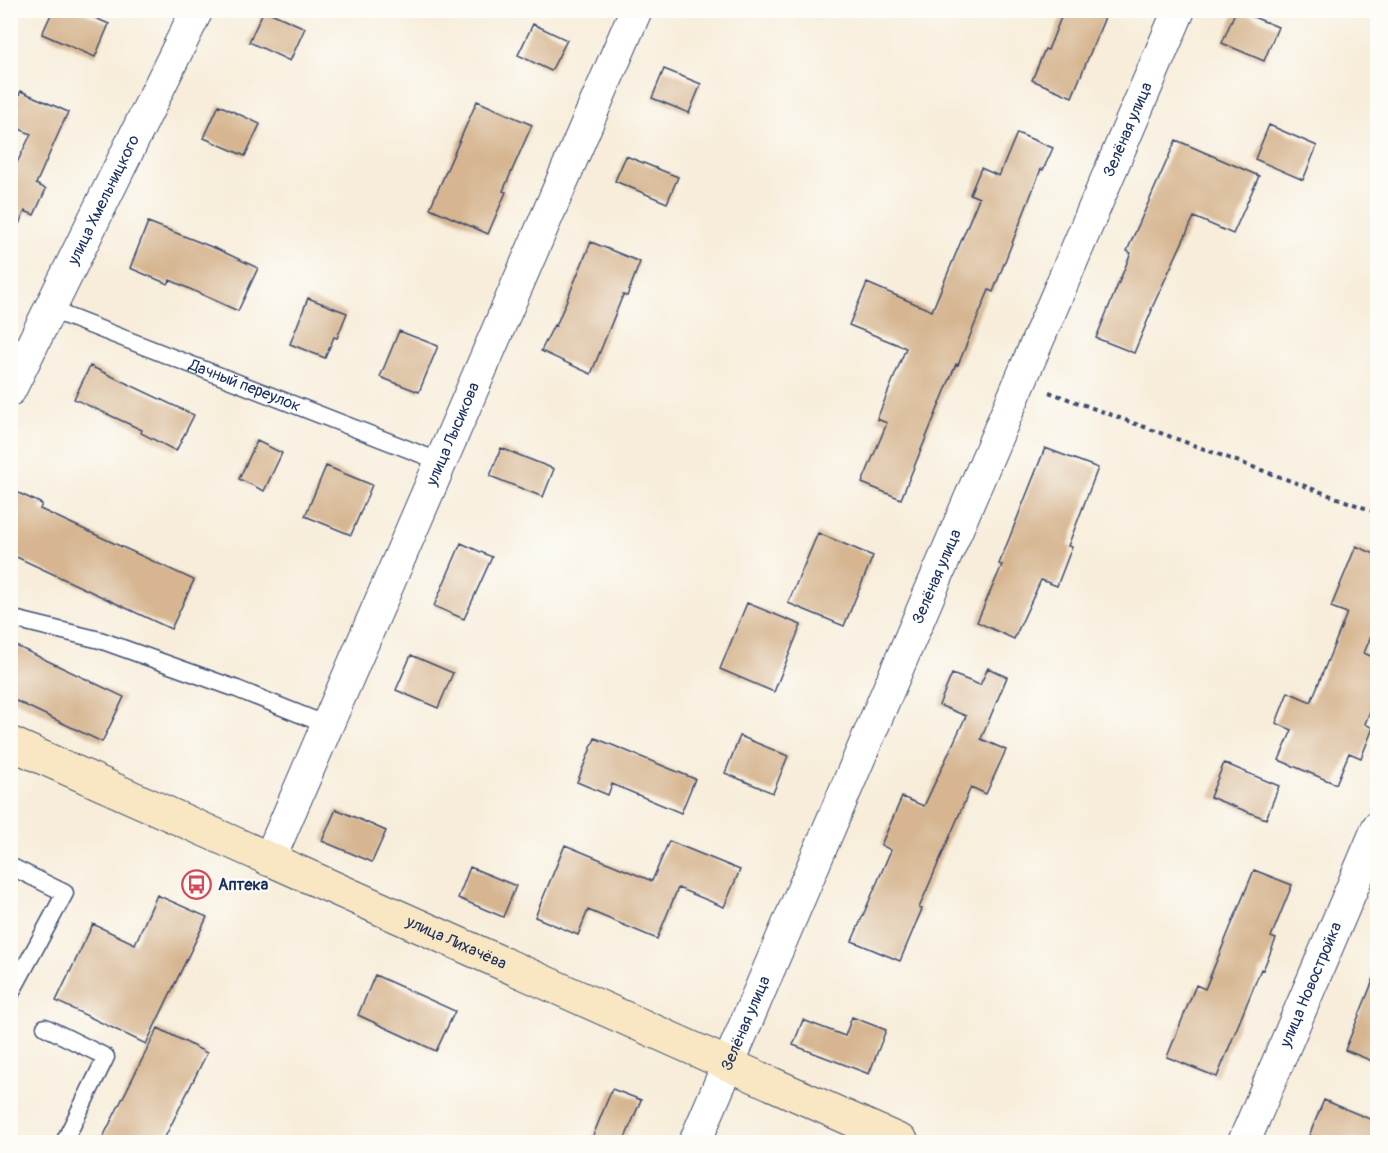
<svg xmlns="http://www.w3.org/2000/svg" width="1388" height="1153" viewBox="0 0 1388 1153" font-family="Pangolin,sans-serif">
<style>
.building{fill:#d6b590}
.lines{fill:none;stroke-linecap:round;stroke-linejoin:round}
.lane-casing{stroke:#3c4c71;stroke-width:19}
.street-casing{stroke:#3c4c71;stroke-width:34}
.secondary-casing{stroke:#3c4c71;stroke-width:35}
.path{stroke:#3c4c71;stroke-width:4;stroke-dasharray:4.5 4.5;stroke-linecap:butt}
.lane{stroke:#fff;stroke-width:16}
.street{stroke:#fff;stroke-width:32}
.secondary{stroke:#f9e7c3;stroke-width:33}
.labels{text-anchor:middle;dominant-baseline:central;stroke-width:4.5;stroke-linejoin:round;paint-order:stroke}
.street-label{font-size:16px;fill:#1b2f5e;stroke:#fdfcf7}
.poi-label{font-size:16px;font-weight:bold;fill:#1b2f5e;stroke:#fdfcf7;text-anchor:start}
</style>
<rect width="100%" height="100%" fill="#fdfcf7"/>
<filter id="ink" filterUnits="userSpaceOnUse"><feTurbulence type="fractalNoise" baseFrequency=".0167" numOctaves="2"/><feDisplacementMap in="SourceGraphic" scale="12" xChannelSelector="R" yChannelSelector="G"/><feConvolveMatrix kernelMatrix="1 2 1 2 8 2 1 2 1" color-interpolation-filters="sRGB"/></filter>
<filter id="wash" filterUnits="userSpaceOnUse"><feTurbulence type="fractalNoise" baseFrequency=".008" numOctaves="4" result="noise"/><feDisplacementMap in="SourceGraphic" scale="24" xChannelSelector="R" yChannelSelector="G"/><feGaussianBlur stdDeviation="1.35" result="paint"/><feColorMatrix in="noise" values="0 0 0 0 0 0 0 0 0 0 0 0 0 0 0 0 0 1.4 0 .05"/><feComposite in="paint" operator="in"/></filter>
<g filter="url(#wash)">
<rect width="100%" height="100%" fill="#f7edda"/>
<g id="blocks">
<path class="building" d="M 53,10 L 77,10 L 109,24 L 95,57 L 42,34 Z
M 264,10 L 305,28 L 290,61 L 249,42 Z
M 1064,10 L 1108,10 L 1072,97 L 1032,80 L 1045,49 L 1048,50 Z
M 1236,10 L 1278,27 L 1264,61 L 1222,43 Z
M 533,24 L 567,40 L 551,71 L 518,55 Z
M 664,69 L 701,84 L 689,113 L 652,98 Z
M 21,91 L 68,112 L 36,184 L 46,189 L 34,215 L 25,211 L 10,244 L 10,172 L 12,173 L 31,134 L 10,125 L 10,115 Z
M 477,101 L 532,125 L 503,191 L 506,192 L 488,234 L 430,208 Z
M 219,105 L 260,124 L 245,156 L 204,138 Z
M 1269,125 L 1317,146 L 1303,180 L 1255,159 Z
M 1017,133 L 1053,148 L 1043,170 L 1041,169 L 993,292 L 989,290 L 958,365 L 956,364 L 901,499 L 862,483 L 887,423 L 877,419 L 906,348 L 849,325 L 867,283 L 932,311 L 979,198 L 970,194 L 981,168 L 999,176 Z
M 1176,140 L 1259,176 L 1233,234 L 1194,217 L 1151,310 L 1152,310 L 1134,353 L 1096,338 L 1131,253 L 1127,251 Z
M 626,156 L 678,177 L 667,203 L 615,181 Z
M 148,222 L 217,249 L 258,268 L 238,311 L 170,280 L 168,284 L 130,268 Z
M 591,242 L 640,262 L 627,296 L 623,295 L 591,374 L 541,351 L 554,325 L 556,326 Z
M 308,298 L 347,313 L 337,338 L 334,337 L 325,358 L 290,344 Z
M 399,331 L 438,346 L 419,392 L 380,377 Z
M 90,366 L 194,415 L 176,451 L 141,433 L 142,430 L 74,399 Z
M 257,441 L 282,453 L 264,491 L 239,479 Z
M 501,448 L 554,469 L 543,497 L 490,476 Z
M 1045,448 L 1098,468 L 1068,546 L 1072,547 L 1057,586 L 1041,580 L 1014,639 L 977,622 L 1002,565 L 999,564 Z
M 326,466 L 372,485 L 351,535 L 305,516 Z
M 10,489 L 42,504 L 40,509 L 194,580 L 171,629 L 10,554 Z
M 818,533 L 873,556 L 844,626 L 788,603 Z
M 461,543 L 492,557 L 464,619 L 434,606 Z
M 1356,546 L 1377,555 L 1377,622 L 1364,653 L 1377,659 L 1377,693 L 1365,724 L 1373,728 L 1361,758 L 1349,753 L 1336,784 L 1279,760 L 1292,730 L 1276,723 L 1288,692 L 1311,702 L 1347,613 L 1331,607 Z
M 747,603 L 801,625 L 774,692 L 720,669 Z
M 10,643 L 124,697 L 102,742 L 10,698 Z
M 411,655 L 453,673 L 438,708 L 396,690 Z
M 988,668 L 1007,677 L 981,739 L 1006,750 L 986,794 L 971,787 L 919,908 L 922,909 L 900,961 L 852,941 L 891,850 L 881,845 L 902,797 L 924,806 L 966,716 L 939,705 L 952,674 L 980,685 Z
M 740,736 L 788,756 L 773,793 L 725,773 Z
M 595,738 L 695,779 L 681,813 L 612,784 L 608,795 L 577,782 Z
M 1224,763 L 1279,786 L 1266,819 L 1210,797 Z
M 336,809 L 386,831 L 372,862 L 322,841 Z
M 669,841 L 740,870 L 724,907 L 678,888 L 657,939 L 588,910 L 578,935 L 535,917 L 565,845 L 652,881 Z
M 470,867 L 516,886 L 503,917 L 458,898 Z
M 1254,870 L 1292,885 L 1271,937 L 1276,939 L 1263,970 L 1261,969 L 1217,1077 L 1167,1057 L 1196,985 L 1205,989 Z
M 157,895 L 207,917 L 146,1044 L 56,1001 L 93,924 L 135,944 Z
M 1376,973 L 1377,973 L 1377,1063 L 1345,1050 Z
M 375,975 L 455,1011 L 436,1051 L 358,1015 Z
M 852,1017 L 886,1030 L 869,1074 L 793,1045 L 803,1020 L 845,1036 Z
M 158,1028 L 207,1053 L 162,1143 L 100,1143 Z
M 612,1089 L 641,1100 L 623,1143 L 590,1143 Z
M 1324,1100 L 1377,1122 L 1377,1143 L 1306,1143 Z"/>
</g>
</g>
<g filter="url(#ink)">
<use href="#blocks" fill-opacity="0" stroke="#3c4c71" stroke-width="1.5"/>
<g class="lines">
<defs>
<g id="lane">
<path id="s1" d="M 51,310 L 441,462"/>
<path d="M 10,618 L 100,640 L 237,689 L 327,725"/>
<path d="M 10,866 L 65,893 L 10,995"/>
<path d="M 45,1027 L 106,1057 L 64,1142"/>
</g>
<g id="street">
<path id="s2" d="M 10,390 L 197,10"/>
<path id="s3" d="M 269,860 L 636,10"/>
<path id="s4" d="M 695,1142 L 1179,10"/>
<path id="s5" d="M 1244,1142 L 1378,827"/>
</g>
<g id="secondary">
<path id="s6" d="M 10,743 L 902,1142"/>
</g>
</defs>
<use href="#lane" class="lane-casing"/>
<use href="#street" class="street-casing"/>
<use href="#secondary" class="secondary-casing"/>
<path class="path" d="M 1049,392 L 1378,513"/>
<use href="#lane" class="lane"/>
<use href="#street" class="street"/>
<use href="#secondary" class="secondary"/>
</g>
</g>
<defs>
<symbol id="bus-ring" viewBox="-11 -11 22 22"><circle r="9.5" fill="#fdfcf7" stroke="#d1495b" stroke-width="1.5"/><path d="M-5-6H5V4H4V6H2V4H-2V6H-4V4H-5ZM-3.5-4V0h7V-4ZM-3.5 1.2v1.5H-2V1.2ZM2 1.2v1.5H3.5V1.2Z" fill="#d1495b"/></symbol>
</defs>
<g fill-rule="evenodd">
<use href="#bus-ring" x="180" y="868" width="33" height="33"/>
</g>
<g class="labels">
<g class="street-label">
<text stroke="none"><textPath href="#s4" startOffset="1101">Зелёная улица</textPath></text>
<text stroke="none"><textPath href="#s2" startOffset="212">улица Хмельницкого</textPath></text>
<text stroke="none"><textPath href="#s1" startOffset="208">Дачный переулок</textPath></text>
<text stroke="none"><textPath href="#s3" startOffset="464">улица Лысикова</textPath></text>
<text stroke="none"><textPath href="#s4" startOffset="615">Зелёная улица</textPath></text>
<text stroke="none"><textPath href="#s6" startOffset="489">улица Лихачёва</textPath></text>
<text stroke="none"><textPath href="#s5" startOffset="171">улица Новостройка</textPath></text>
<text stroke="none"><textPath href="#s4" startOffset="129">Зелёная улица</textPath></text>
</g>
<g class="poi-label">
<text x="218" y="885">Аптека</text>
</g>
</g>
<rect width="1388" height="1153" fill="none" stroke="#fdfcf7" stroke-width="36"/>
</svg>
